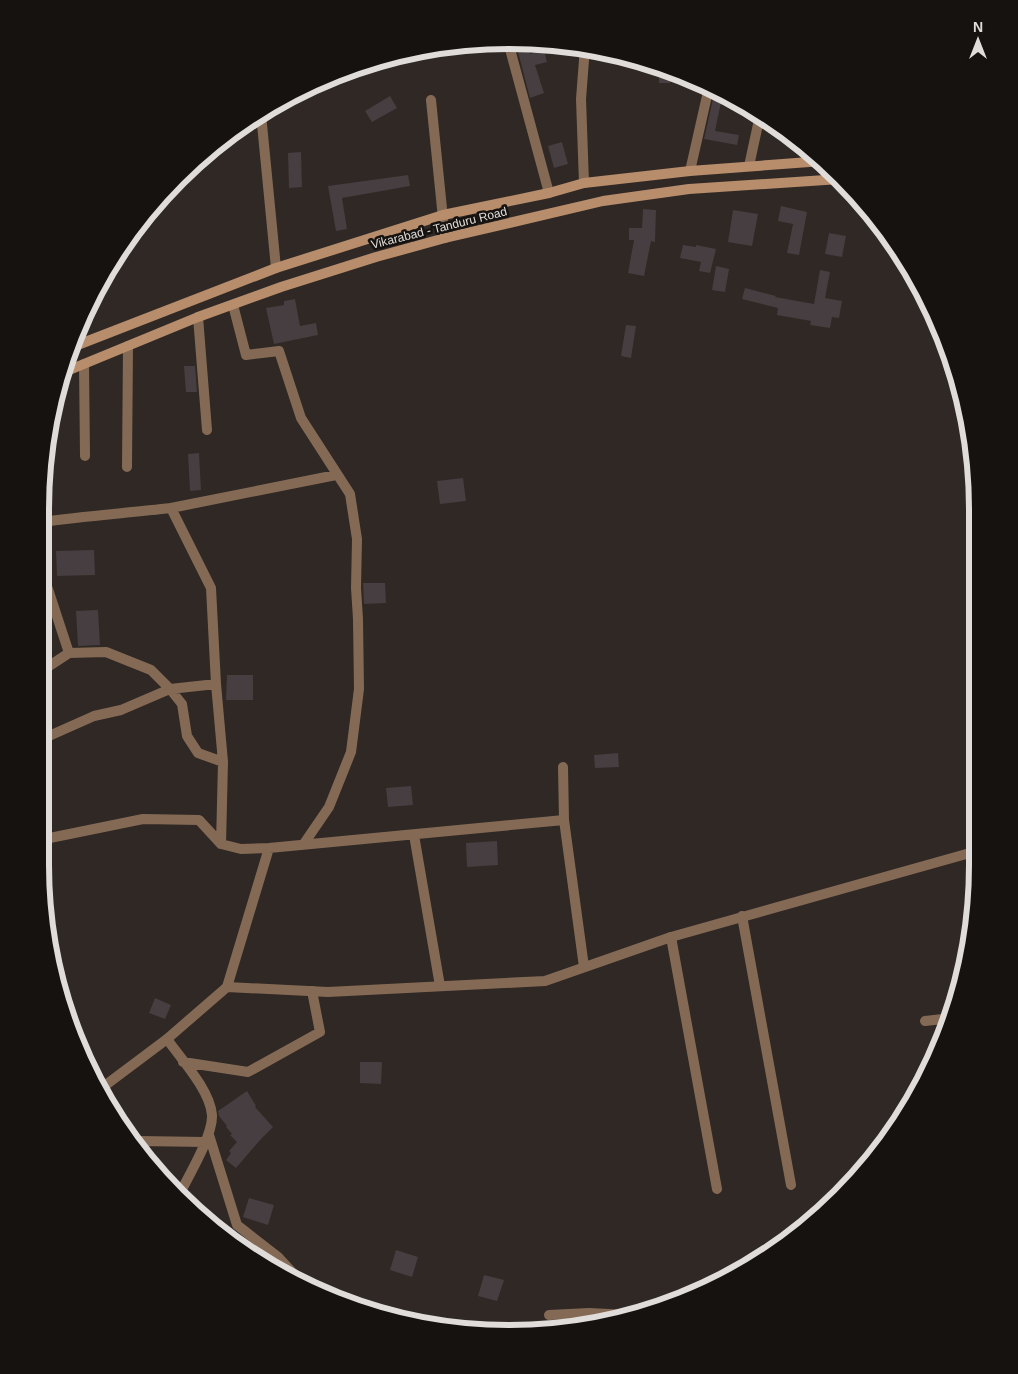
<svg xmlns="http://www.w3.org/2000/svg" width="1018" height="1374" viewBox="0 0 1018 1374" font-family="Arial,sans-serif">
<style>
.building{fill:#463e40}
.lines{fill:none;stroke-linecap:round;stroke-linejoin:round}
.minor{stroke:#846a55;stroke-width:10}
.tertiary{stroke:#846a55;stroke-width:10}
.secondary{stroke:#b78d6c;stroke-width:10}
.labels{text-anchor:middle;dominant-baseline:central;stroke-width:5;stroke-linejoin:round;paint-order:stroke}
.street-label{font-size:12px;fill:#e0dcd9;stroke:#151210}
.rim{fill:none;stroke:#e0dcd9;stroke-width:6}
</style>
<rect width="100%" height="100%" fill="#2f2824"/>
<path class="building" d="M 529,49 L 530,54 L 544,50 L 547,62 L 535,65 L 544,93 L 530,98 L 518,52 Z
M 659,65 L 670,70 L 670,83 L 659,83 Z
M 715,90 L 723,93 L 715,131 L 739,135 L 737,145 L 704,139 Z
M 390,96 L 397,108 L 372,122 L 365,111 Z
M 562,142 L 568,164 L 554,168 L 548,146 Z
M 301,152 L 302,187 L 289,188 L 288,153 Z
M 408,175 L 410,186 L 342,198 L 347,229 L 336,231 L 328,186 Z
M 781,206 L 807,212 L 799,255 L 787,253 L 793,224 L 778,221 Z
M 643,209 L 656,210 L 655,242 L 651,241 L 644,276 L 628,273 L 634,240 L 629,240 L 629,228 L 642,228 Z
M 733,210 L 758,214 L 752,246 L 728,242 Z
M 829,233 L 846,236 L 842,257 L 825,254 Z
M 683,245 L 696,247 L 696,245 L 716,249 L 710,273 L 699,271 L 701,262 L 680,258 Z
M 716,266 L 729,269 L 725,292 L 712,290 Z
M 820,270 L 830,272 L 825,298 L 842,301 L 839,318 L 832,317 L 830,328 L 810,325 L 811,321 L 777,315 L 778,308 L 742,299 L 745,288 L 776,296 L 775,297 L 814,304 Z
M 295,299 L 300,326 L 316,323 L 318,335 L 274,344 L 266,308 L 284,305 L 284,301 Z
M 626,325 L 636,326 L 631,358 L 621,356 Z
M 184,366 L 195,366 L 197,392 L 186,392 Z
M 199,453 L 201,490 L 190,491 L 188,454 Z
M 463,478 L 466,501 L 440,504 L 437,481 Z
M 94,550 L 95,575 L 57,576 L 56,551 Z
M 363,583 L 385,583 L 386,603 L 364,604 Z
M 98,610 L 100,645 L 78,646 L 76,611 Z
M 227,675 L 253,675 L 253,700 L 226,700 Z
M 618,753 L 619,767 L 595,768 L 594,755 Z
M 411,786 L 413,805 L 388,807 L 386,788 Z
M 497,841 L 498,865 L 467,867 L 466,843 Z
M 155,998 L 171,1005 L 165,1019 L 149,1013 Z
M 360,1062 L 382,1062 L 381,1084 L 360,1083 Z
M 247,1091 L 256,1106 L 255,1107 L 273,1127 L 261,1139 L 236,1168 L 226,1160 L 231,1153 L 229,1151 L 237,1142 L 230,1135 L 232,1134 L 226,1127 L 227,1126 L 219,1116 L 218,1111 Z
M 249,1198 L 274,1205 L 268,1225 L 243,1217 Z
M 396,1250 L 418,1257 L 412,1277 L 390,1270 Z
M 484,1275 L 504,1280 L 497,1301 L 478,1296 Z"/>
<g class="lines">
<path class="minor" d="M 510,49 L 549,193
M 431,100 L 445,238
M 261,114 L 276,268
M 749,166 L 760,115
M 690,171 L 709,87
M 584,183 L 581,99 L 585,47
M 233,305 L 246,355 L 279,351 L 301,418 L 350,494 L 357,539 L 356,588 L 358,619 L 359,689 L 351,752 L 329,807 L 303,845
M 198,317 L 207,430
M 84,364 L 85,456
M 127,467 L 128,346
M 41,522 C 84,516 128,513 171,508
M 41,576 L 48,589 L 69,653
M 40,672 L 69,653 L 106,652 L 151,670 L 170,689 L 182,704 L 187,736 L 198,753 L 223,762
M 40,740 L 94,716 L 121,710 L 170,689 L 216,684
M 564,820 L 584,967
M 414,835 L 440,986
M 40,840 L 143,819 L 199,820 L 221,844 L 241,849 L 269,848 L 564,820 L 563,767
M 221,844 L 223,762 L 216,684 L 211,588 L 171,508 L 336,475
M 742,916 L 791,1185
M 671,937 L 717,1189
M 227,987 L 269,848
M 925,1021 L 952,1018
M 167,1039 C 181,1059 210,1090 212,1115 C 213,1136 188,1177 178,1197
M 183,1062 L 248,1072 L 320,1032 L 312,991
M 209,1135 L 237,1225 L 278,1257 L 302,1283 L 302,1286
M 136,1143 L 139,1141 L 205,1142
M 549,1315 L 589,1313
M 587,1324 L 589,1313 L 629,1315"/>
<path class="tertiary" d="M 99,1090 L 167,1039 L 227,987 L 328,992 L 545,981 L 671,937 L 977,851"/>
<path class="secondary" d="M 75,346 L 276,268 L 443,215 L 549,193 L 584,183 L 690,171 L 823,161
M 62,373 L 198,317 L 281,287 L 376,257 L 445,238 L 603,201 L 689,189 L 840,179"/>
</g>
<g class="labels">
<g class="street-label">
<text transform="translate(439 228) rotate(-14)">Vikarabad - Tanduru Road</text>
</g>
</g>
<path d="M0 0H1018V1374H0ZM509 49H509A460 460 0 0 1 969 509V865A460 460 0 0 1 509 1325H509A460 460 0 0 1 49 865V509A460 460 0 0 1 509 49Z" fill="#151210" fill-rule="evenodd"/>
<path class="rim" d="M509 49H509A460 460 0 0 1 969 509V865A460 460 0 0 1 509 1325H509A460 460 0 0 1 49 865V509A460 460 0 0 1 509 49Z"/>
<g transform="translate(978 40)" stroke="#151210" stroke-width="4" paint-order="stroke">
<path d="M0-4L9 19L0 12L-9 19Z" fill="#e0dcd9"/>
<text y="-8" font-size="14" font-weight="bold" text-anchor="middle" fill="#e0dcd9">N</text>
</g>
</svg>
